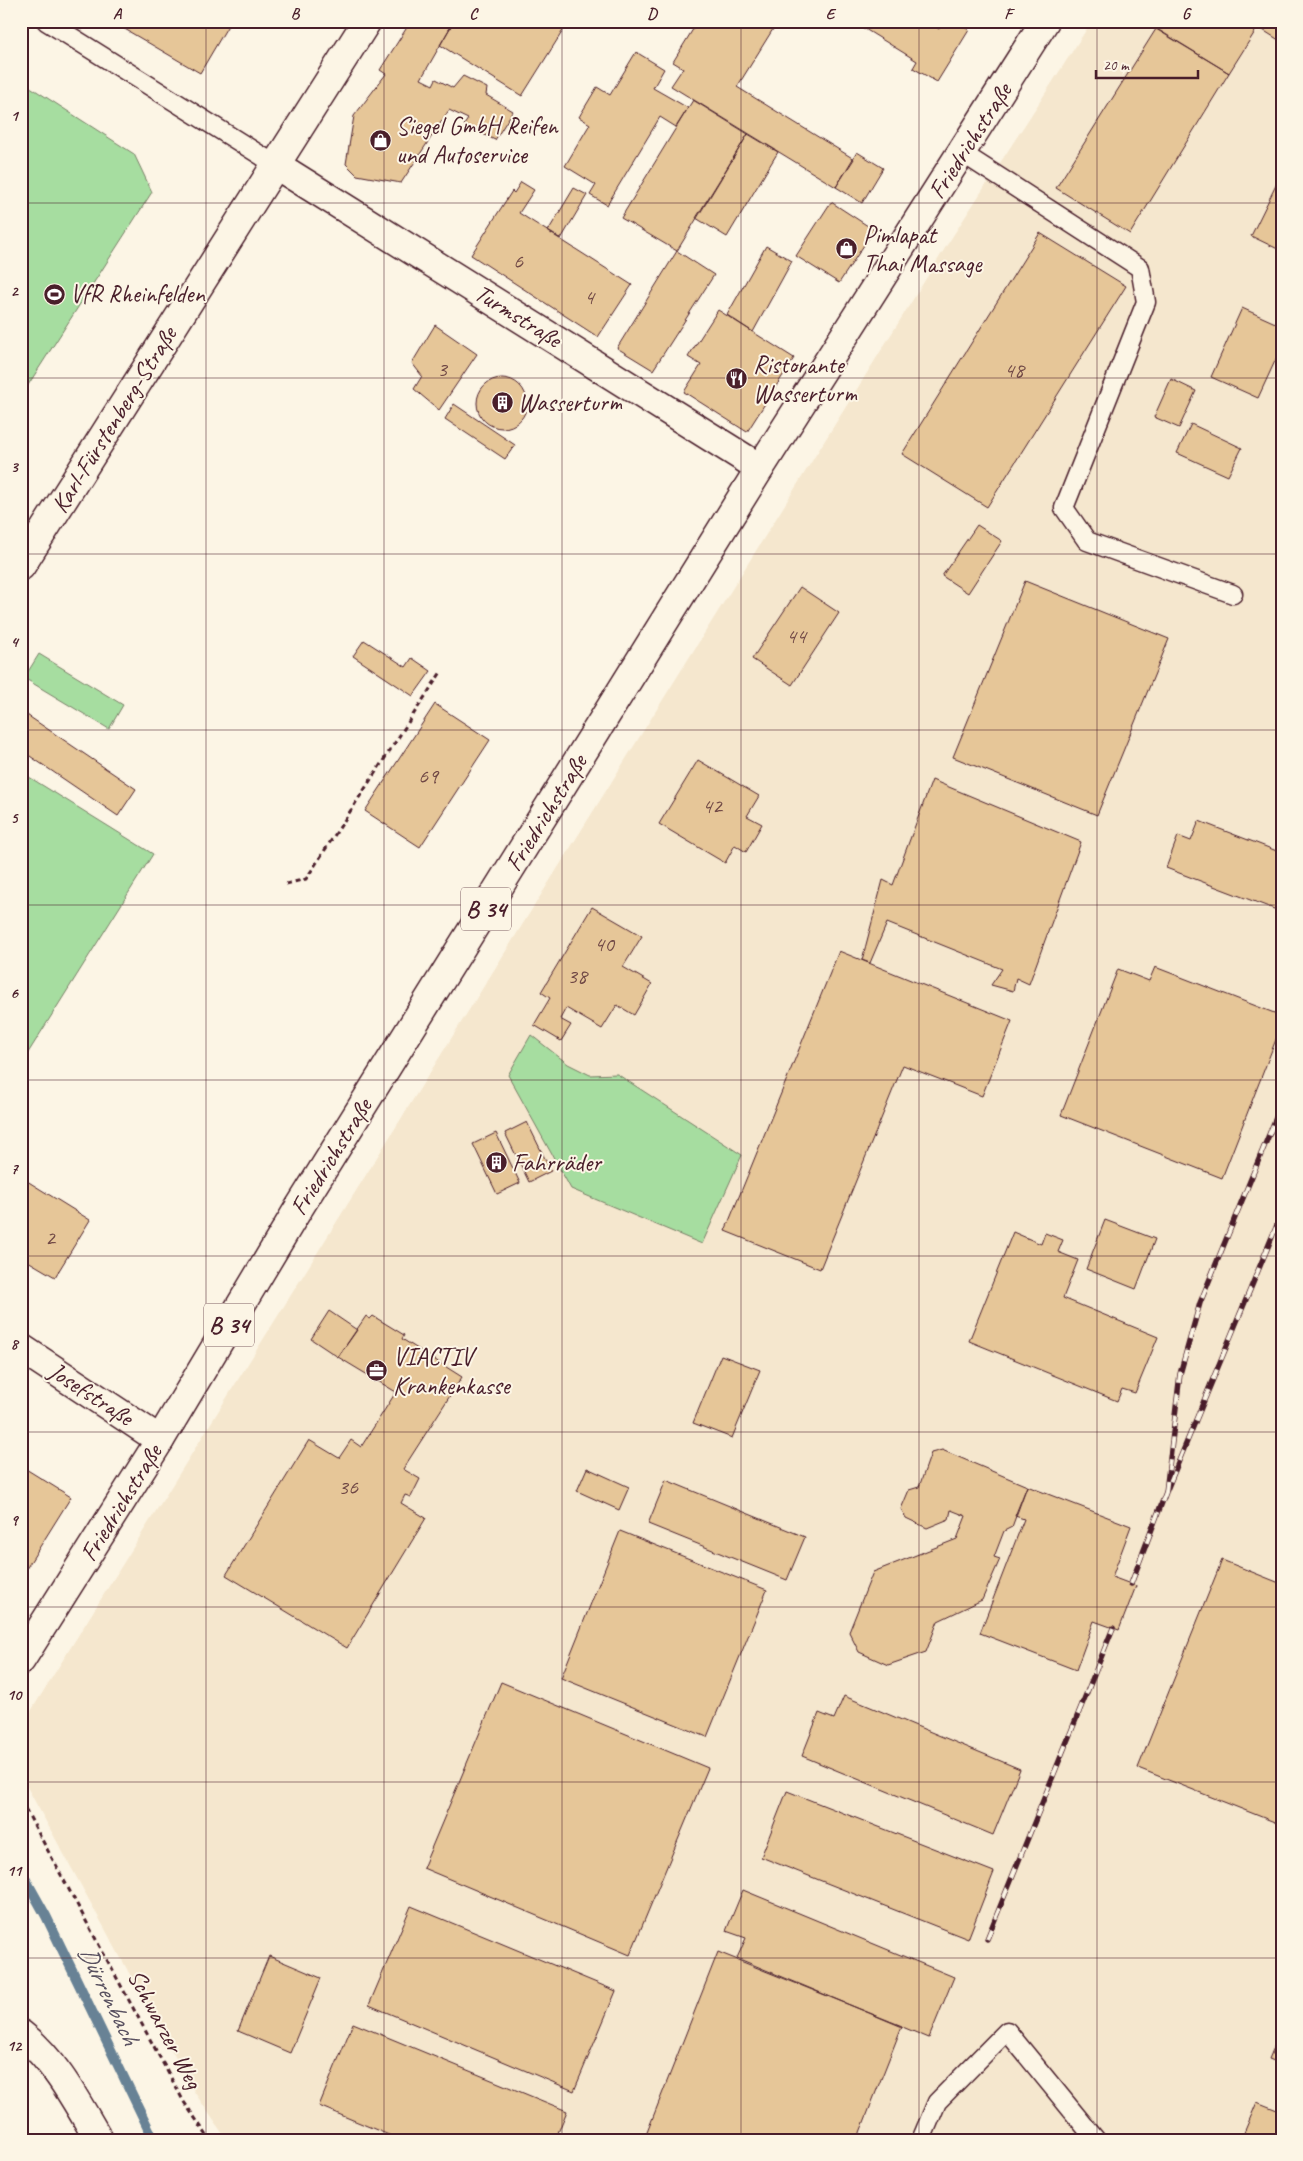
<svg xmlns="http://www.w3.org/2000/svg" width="1303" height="2161" viewBox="0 0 1303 2161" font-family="Caveat,sans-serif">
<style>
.built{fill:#f5e7ce}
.green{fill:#a6dda0;stroke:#787e66}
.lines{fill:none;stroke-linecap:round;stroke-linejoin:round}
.stream{stroke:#678295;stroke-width:10}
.building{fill:#e6c698;stroke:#4a1f2b}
.service-casing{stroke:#4a1f2b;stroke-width:21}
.minor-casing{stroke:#4a1f2b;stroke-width:31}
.primary-casing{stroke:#4a1f2b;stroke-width:31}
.path{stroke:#4a1f2b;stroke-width:3;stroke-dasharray:5 4;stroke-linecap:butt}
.service{stroke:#fcf5e5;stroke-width:18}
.minor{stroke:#fcf5e5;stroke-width:28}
.primary{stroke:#fcf5e5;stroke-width:28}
.rail-casing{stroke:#4a1f2b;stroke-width:5.5}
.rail{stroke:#fcf5e5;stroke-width:4;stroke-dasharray:11;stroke-linecap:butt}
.grid{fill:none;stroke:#4a1f2b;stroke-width:1;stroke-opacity:0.55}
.labels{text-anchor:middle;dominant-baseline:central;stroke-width:4;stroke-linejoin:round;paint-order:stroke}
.number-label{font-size:22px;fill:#714946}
.shield{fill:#fcf5e5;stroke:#7f5f63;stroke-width:1}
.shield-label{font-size:24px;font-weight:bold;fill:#4a1f2b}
.poi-label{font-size:25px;fill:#4a1f2b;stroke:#fcf5e5;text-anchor:start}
.street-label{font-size:25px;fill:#4a1f2b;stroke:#fcf5e5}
.water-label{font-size:26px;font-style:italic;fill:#595160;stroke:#fcf5e5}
.neatline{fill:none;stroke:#4a1f2b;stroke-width:2}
.grid-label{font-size:16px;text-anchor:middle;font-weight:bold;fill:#4a1f2b}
</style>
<rect width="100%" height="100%" fill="#fcf5e5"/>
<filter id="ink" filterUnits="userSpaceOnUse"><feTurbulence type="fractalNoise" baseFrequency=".02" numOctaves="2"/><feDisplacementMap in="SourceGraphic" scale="10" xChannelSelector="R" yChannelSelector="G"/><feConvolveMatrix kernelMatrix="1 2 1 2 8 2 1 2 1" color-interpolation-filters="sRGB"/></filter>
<g filter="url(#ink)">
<path class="built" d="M 1092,21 L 1282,21 L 1282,2140 L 227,2140 L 195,2093 L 21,1776 L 21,1727 L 947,245 Z"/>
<path class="green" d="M 21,81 L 134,154 L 152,192 L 21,396 Z
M 39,654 L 123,705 L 109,729 L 24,678 Z
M 21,772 L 153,854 L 21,1064 Z
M 531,1035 L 568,1064 L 590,1075 L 617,1074 L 742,1155 L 702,1244 L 571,1189 L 508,1075 Z"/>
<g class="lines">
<path class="stream" d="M 21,1871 L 46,1916 L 154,2140"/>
</g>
<path class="building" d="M 111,21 L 229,21 L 230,22 L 200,73 Z
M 411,21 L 454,21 L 421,79 L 433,85 L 436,79 L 453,88 L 463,76 L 487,88 L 486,95 L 513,111 L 495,140 L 464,125 L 468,119 L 449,110 L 401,183 L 357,175 L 346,164 L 354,116 L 386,74 L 380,70 Z
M 454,21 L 569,21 L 522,96 L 440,45 Z
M 698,21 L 778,21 L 737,87 L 854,159 L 836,187 L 671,86 L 683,68 L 673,62 Z
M 852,21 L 926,21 L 939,29 L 944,21 L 954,21 L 969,30 L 937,82 L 913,68 L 917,61 Z
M 1144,21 L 1248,21 L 1258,27 L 1229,73 Z
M 1248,21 L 1282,21 L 1282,42 L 1258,27 Z
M 1156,29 L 1229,73 L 1130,234 L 1056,188 Z
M 636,52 L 664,69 L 653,88 L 688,108 L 676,127 L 660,117 L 607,205 L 590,195 L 596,185 L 565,166 L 590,124 L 579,117 L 597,87 L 610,95 Z
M 693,100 L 748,134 L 677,251 L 621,218 Z
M 748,134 L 778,152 L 727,237 L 696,218 Z
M 857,152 L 883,168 L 862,203 L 836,187 Z
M 1282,173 L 1282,251 L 1251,236 Z
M 521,182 L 534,190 L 519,213 L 632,285 L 598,337 L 471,255 L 512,191 L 514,193 Z
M 574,188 L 587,195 L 561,239 L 548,231 Z
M 831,202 L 874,230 L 839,283 L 796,256 Z
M 1040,233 L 1126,286 L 987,507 L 902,454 Z
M 766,246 L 792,261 L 753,332 L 727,315 Z
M 677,251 L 714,275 L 653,370 L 617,348 Z
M 1242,308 L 1282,326 L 1282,346 L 1258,398 L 1211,377 Z
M 718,310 L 794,358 L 747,432 L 684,392 L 701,365 L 688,357 Z
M 435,325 L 477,354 L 439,410 L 414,389 L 422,376 L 412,363 Z
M477 403a25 25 0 1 1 50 0a25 25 0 1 1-50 0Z
M 1171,379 L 1196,391 L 1179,428 L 1154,417 Z
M 454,404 L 515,445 L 505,459 L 445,419 Z
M 1191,424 L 1242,448 L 1228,476 L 1177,453 Z
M 977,525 L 1002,541 L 968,593 L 942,576 Z
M 1025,581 L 1169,639 L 1097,815 L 953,757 Z
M 800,587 L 839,613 L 792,685 L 752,659 Z
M 364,640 L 406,667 L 412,658 L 431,671 L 413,696 L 353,656 Z
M 435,704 L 490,740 L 420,847 L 365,811 Z
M 21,711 L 136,789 L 118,816 L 21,750 Z
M 698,760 L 759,796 L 747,816 L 762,824 L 746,852 L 735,845 L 725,863 L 659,824 Z
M 932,780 L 1081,842 L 1029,984 L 1016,978 L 1013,991 L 991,985 L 1002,969 L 887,923 L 870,963 L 862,960 L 883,880 L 893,885 Z
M 1199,821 L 1282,853 L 1282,912 L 1166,868 L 1178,836 L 1191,841 Z
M 592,907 L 642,936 L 623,967 L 652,984 L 634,1015 L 617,1005 L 602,1029 L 566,1008 L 560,1019 L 571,1025 L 561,1041 L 534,1025 L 550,998 L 541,992 Z
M 839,951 L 1012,1021 L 982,1096 L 903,1065 L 820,1269 L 725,1231 Z
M 1155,967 L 1282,1016 L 1282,1024 L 1222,1178 L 1061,1115 L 1118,969 L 1149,981 Z
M 527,1122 L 551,1171 L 529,1182 L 505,1133 Z
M 496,1133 L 520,1183 L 497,1194 L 473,1144 Z
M 27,1181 L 90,1220 L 55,1277 L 21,1257 L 21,1190 Z
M 1105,1220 L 1155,1239 L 1136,1289 L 1086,1269 Z
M 1013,1232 L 1041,1244 L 1045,1233 L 1063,1240 L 1058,1252 L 1078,1260 L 1063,1298 L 1158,1337 L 1135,1393 L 1122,1389 L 1117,1401 L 969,1341 Z
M 329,1311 L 357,1330 L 338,1357 L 311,1339 Z
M 366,1316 L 370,1319 L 373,1316 L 404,1335 L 402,1339 L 462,1377 L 403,1469 L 420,1479 L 411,1497 L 405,1495 L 401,1503 L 426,1518 L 347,1648 L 226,1575 L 309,1440 L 339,1458 L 351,1440 L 361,1447 L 396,1392 L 338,1357 Z
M 721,1355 L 760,1370 L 732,1438 L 693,1423 Z
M 942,1450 L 1027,1486 L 1012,1527 L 1004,1531 L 994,1557 L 1000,1559 L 982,1600 L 938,1621 L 926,1652 L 888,1665 L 859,1652 L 849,1632 L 873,1572 L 957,1539 L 966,1516 L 951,1510 L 949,1519 L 927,1528 L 906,1518 L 901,1509 L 909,1490 L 919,1487 L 931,1453 Z
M 21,1466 L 71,1497 L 21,1577 Z
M 587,1468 L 629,1487 L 619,1510 L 577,1491 Z
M 666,1480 L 805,1537 L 787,1580 L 648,1524 Z
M 1027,1486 L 1131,1526 L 1112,1577 L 1136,1586 L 1119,1630 L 1094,1621 L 1076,1670 L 980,1633 L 1024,1519 L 1015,1516 Z
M 620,1531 L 767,1590 L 707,1737 L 561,1678 Z
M 1222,1560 L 1282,1584 L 1282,1825 L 1138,1768 Z
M 501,1682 L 708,1768 L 630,1955 L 423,1868 Z
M 844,1696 L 1020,1769 L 993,1835 L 802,1756 L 819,1713 L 834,1719 Z
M 787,1791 L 994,1872 L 968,1939 L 761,1857 Z
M 743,1890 L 954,1977 L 929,2038 L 737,1958 L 746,1938 L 726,1931 Z
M 411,1906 L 616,1991 L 574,2091 L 369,2005 Z
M 718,1952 L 902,2026 L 857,2140 L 644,2140 Z
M 269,1956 L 321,1978 L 290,2053 L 238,2031 Z
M 353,2023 L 567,2111 L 555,2140 L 401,2140 L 319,2106 Z
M 1282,2028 L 1282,2064 L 1269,2059 Z
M 1257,2102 L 1282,2112 L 1282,2140 L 1241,2140 Z"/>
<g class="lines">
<defs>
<path id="service" d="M 46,21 L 276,165
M 962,153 L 1140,268 L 1146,302 L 1064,508 L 1087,541 L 1233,594
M 921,2140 L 937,2102 L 1007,2031 L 1096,2140"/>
<path id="minor" d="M 276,165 L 760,468
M 21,566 L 367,21
M 21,1348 L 160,1440
M 21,2034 C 56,2061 77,2103 99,2140"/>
<path id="primary" d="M 21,1660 L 160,1440 L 297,1211 L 760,468 L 1045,21"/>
</defs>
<use href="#service" class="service-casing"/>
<use href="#minor" class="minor-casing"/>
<use href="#primary" class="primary-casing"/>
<path class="path" d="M 286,884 L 306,879 L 441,672
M 21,1801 L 184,2102 L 210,2140"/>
<use href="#service" class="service"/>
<use href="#minor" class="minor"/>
<use href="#primary" class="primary"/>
<defs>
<path id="rail" d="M 1166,1492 L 1180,1374 L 1200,1303 L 1282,1103
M 1131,1584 L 1166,1492 L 1282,1213
M 987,1939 L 1113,1628"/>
</defs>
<use href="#rail" class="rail-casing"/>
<use href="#rail" class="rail"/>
</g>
</g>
<path class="grid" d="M 206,21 L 206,2140M 384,21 L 384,2140M 562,21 L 562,2140M 741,21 L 741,2140M 919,21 L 919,2140M 1097,21 L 1097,2140M 21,203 L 1282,203M 21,378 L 1282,378M 21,554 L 1282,554M 21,730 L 1282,730M 21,905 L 1282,905M 21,1080 L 1282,1080M 21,1256 L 1282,1256M 21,1432 L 1282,1432M 21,1607 L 1282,1607M 21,1782 L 1282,1782M 21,1958 L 1282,1958"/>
<defs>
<symbol id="shop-disc" viewBox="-11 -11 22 22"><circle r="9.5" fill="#4a1f2b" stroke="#fcf5e5"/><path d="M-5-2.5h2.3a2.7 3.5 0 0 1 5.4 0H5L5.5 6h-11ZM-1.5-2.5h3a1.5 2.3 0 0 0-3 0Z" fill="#fff"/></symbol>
<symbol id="stadium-disc" viewBox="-11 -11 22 22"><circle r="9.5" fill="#4a1f2b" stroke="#fcf5e5"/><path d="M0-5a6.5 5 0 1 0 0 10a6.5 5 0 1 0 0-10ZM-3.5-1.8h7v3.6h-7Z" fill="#fff"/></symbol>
<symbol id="restaurant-disc" viewBox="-11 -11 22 22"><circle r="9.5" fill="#4a1f2b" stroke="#fcf5e5"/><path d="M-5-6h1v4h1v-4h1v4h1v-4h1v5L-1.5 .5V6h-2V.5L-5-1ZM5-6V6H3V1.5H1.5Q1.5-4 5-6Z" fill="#fff"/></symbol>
<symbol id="building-disc" viewBox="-11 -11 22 22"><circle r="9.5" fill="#4a1f2b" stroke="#fcf5e5"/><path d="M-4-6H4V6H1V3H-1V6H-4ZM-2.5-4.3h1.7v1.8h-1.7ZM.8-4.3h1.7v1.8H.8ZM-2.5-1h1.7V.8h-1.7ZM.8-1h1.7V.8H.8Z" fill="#fff"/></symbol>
<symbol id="office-disc" viewBox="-11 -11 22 22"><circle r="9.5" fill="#4a1f2b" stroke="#fcf5e5"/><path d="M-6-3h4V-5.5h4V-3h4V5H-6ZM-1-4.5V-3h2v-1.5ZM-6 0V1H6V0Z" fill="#fff"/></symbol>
</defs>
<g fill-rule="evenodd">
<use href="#shop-disc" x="368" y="128" width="25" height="25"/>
<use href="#shop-disc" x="834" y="236" width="25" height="25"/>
<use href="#stadium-disc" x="42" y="282" width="25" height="25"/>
<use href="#restaurant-disc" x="724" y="366" width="25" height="25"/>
<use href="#building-disc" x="490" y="390" width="25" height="25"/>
<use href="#building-disc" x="484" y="1150" width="25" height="25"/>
<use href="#office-disc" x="364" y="1358" width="25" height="25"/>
</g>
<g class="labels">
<g class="number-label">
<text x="518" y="261">6</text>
<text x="589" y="297">4</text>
<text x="442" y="369">3</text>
<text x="1014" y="370">48</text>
<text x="796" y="636">44</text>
<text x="428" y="776">69</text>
<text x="712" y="806">42</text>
<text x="604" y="944">40</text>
<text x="577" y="976">38</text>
<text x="50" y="1238">2</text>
<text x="348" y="1487">36</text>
</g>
<g class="shield">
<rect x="461" y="887.5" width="50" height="43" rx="4"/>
<rect x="204" y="1303.5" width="50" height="43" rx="4"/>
</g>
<g class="shield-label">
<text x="486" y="909">B 34</text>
<text x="229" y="1325">B 34</text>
</g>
<g class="poi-label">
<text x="396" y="126">Siegel GmbH Reifen<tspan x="396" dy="29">und Autoservice</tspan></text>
<text x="863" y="235">Pimlapat<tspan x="863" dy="29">Thai Massage</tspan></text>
<text x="70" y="294">VfR Rheinfelden</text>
<text x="753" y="365">Ristorante<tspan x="753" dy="29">Wasserturm</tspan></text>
<text x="518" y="403">Wasserturm</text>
<text x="512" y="1163">Fahrräder</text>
<text x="393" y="1357">VIACTIV<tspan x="393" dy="29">Krankenkasse</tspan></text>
</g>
<g class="street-label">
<text transform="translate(970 141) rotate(-57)">Friedrichstraße</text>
<text transform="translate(518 316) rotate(32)">Turmstraße</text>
<text transform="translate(114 420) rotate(-58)">Karl-Fürstenberg-Straße</text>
<text transform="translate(546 813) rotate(-58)">Friedrichstraße</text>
<text transform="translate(331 1157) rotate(-58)">Friedrichstraße</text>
<text transform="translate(91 1394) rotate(33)">Josefstraße</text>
<text transform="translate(121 1503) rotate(-58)">Friedrichstraße</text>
<text transform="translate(165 2029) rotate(62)">Schwarzer Weg</text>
</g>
<g class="water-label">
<text transform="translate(109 1995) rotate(64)">Dürrenbach</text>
</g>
</g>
<rect width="1303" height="2161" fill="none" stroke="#fcf5e5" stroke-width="55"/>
<path d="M1096 70v8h102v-8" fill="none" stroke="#4a1f2b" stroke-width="2.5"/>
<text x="1103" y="70" font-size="15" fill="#4a1f2b" stroke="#fcf5e5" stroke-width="4" paint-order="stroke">20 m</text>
<rect x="28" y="28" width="1248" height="2106" class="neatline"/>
<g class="grid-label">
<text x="117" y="19">A</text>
<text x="295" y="19">B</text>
<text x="473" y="19">C</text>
<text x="652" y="19">D</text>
<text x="830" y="19">E</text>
<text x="1008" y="19">F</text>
<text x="1186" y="19">G</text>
<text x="14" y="121">1</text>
<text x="14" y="296">2</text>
<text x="14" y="472">3</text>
<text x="14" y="647">4</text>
<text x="14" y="823">5</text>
<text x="14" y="998">6</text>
<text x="14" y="1174">7</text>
<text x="14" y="1349">8</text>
<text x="14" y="1525">9</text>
<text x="14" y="1700">10</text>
<text x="14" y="1876">11</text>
<text x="14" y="2051">12</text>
</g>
</svg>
